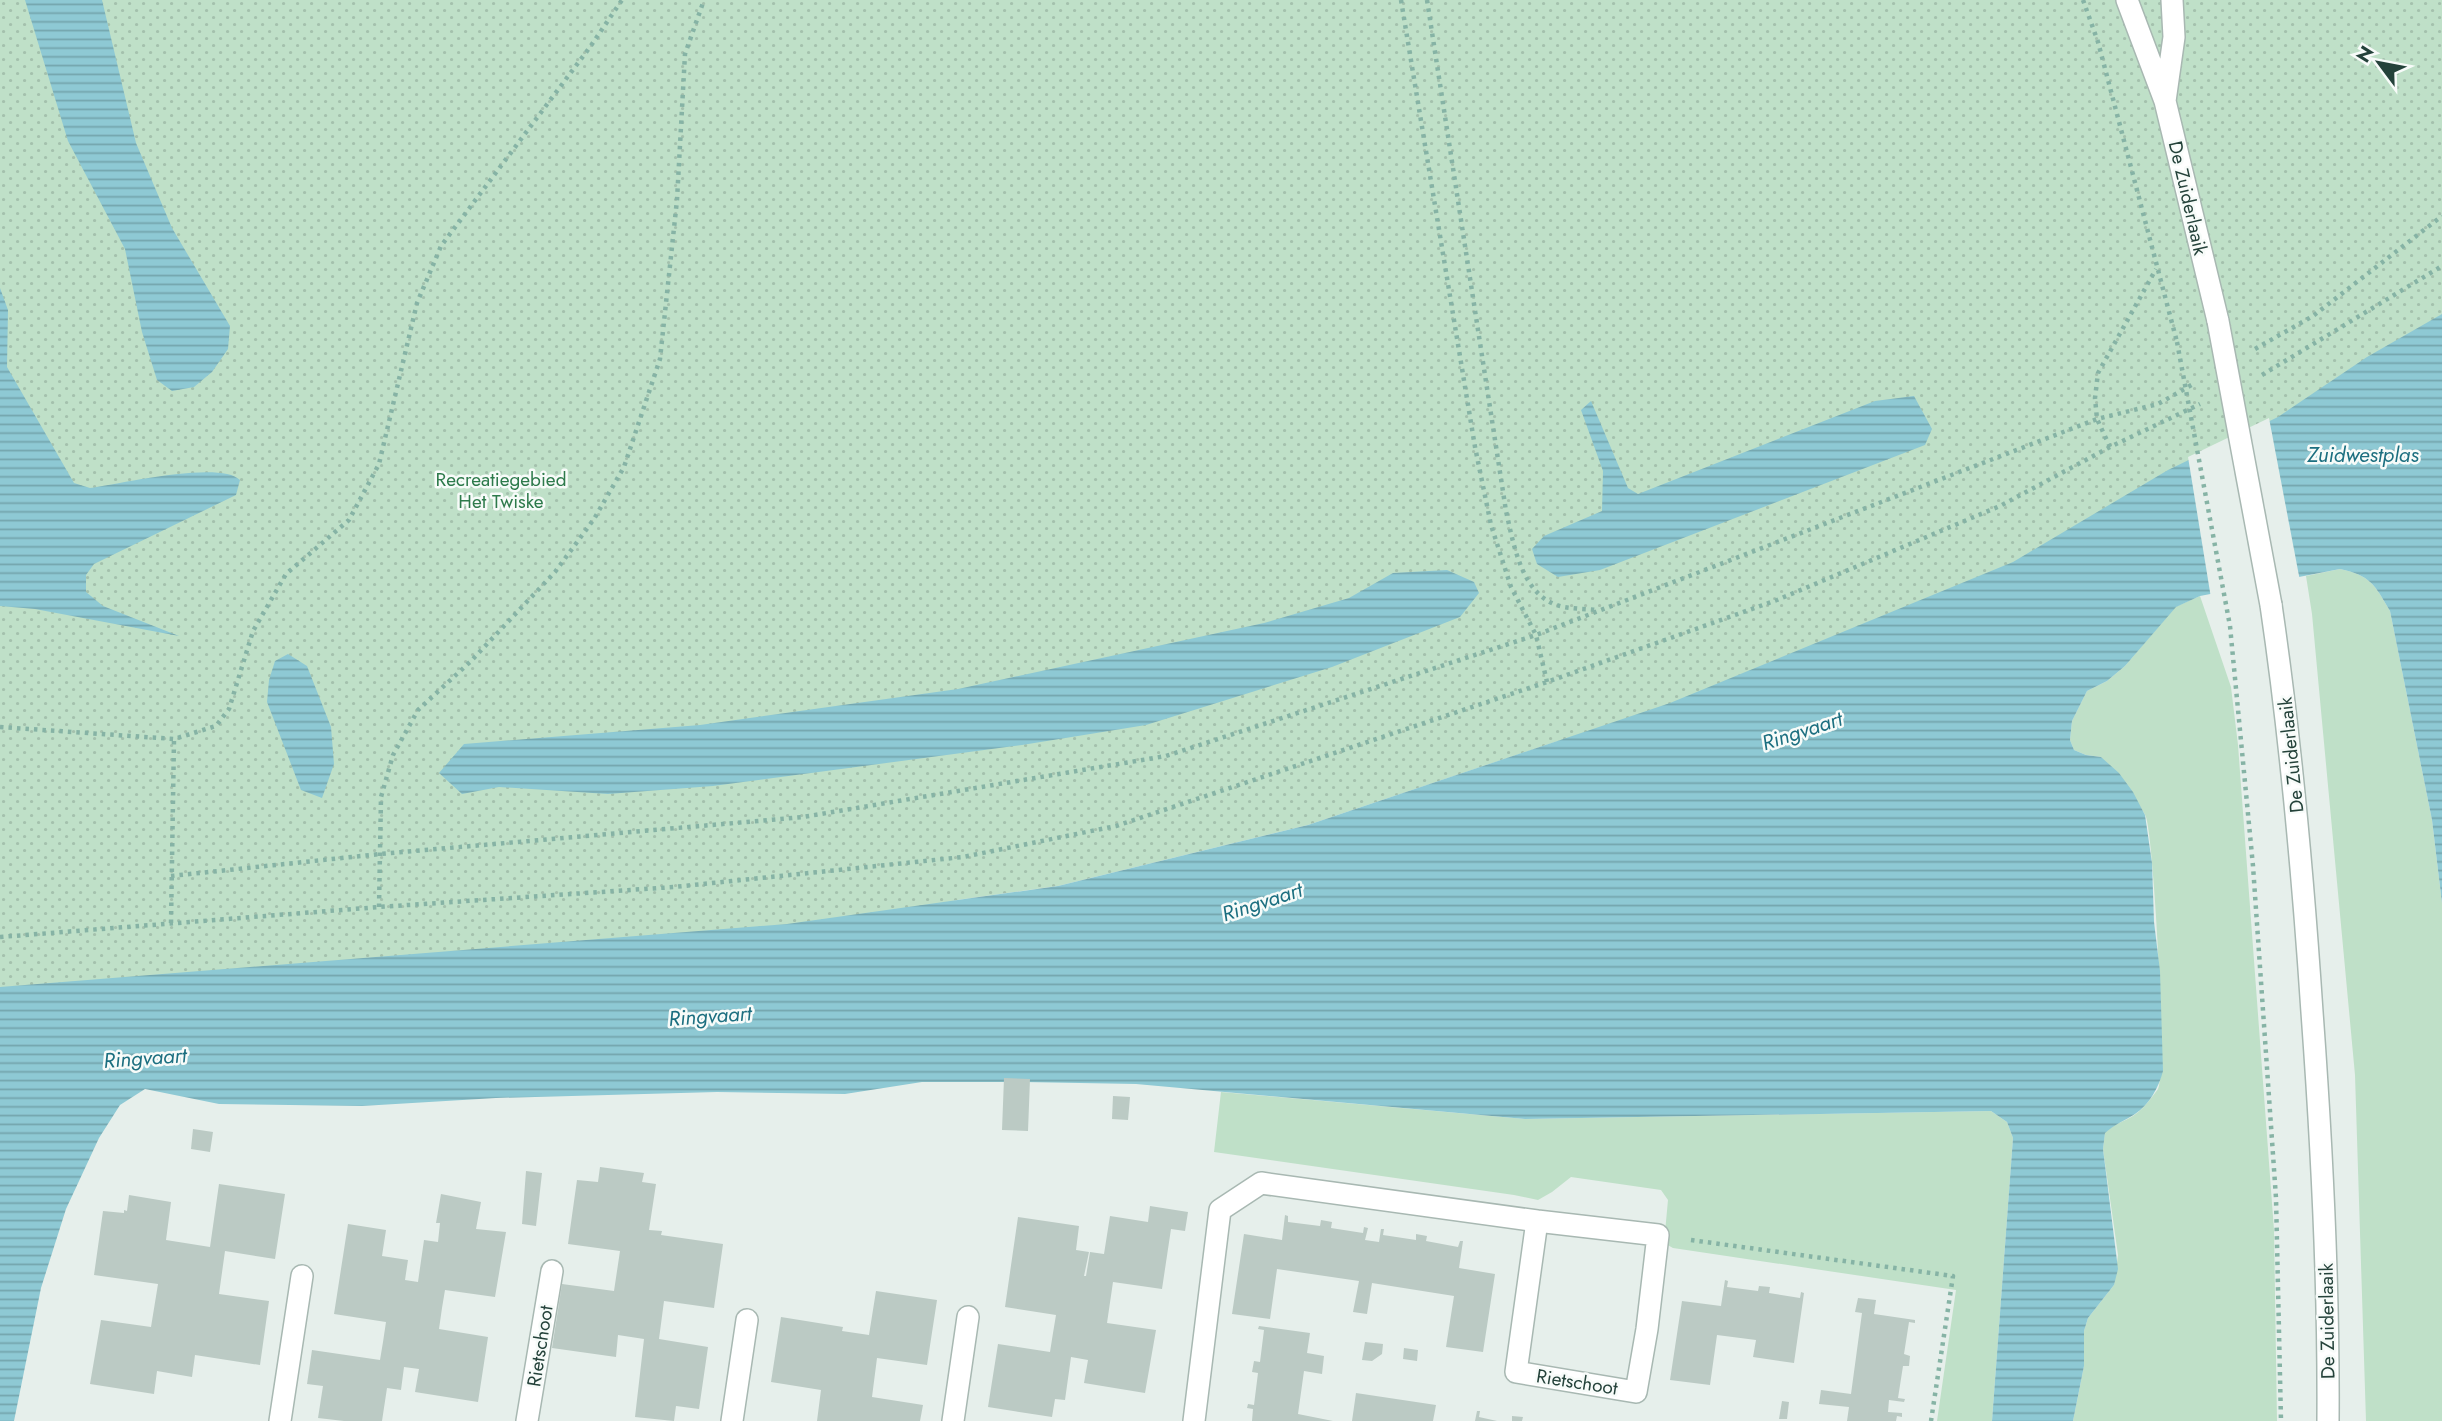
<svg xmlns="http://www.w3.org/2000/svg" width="2442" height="1421" viewBox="0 0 2442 1421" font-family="Jost,sans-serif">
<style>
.grass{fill:#bfe0c8}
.park{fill:url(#park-dots)}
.water{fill:url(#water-rules)}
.pier{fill:#e6efeb}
.building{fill:#bbcac4}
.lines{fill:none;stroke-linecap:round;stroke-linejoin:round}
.minor-casing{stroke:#a8b8b2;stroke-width:24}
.path{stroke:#86b3a5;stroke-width:4.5;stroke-dasharray:3.5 5;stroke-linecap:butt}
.minor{stroke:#fff;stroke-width:21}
.minor-bridge-casing{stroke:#a8b8b2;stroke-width:24;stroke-linecap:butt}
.path-bridge{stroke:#86b3a5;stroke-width:4.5;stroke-dasharray:3.5 5;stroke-linecap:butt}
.minor-bridge{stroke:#fff;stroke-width:21}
.labels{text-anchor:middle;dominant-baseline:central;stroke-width:5;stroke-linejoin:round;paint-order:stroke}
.street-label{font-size:19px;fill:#24423a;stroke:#f7fbf9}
.park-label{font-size:19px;fill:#2d7a4b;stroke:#f7fbf9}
.water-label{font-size:21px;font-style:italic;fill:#1c6f80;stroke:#f7fbf9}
</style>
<defs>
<pattern id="park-dots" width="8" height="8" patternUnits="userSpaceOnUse" patternTransform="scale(1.75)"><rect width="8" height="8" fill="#bfe0c8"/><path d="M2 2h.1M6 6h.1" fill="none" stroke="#a4c1ad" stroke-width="1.8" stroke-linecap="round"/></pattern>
<pattern id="water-rules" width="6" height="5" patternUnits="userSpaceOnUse" patternTransform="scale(1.75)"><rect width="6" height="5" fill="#8ec9d4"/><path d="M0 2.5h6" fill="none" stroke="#74a5ad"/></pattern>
</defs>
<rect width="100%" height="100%" fill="#e6efeb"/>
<path class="grass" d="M 2340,569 C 2370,575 2375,585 2390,611 L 2432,820 L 2442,903 L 2442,1421 L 2366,1421 L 2355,1075 L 2312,614 L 2306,576 Z
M 2200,596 L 2231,687 L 2238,745 L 2274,1230 L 2277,1421 L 2073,1421 L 2084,1366 L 2084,1331 L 2088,1318 L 2114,1285 L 2118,1255 L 2103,1149 L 2105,1132 C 2117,1122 2127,1121 2137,1113 C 2144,1108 2153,1096 2158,1089 C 2167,1072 2154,842 2146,817 C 2142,805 2110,769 2101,757 L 2086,755 L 2074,750 L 2070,740 L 2072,721 L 2087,691 L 2107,681 L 2125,666 L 2175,607 Z
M 1221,1092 L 1525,1119 L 1991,1111 L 2007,1122 L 2013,1138 L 1992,1421 L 1937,1421 L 1956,1290 L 1673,1248 L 1664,1243 L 1668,1200 L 1661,1190 L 1571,1177 L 1552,1192 L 1538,1200 L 1514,1195 L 1214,1152 Z"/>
<path class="park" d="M 0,0 L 2442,0 L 2442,366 L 1875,657 L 1555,742 L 1308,825 L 1058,886 L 957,900 L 716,964 L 0,1028 Z"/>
<path class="water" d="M 25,0 L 102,0 L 136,143 L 172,228 L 230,326 L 228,349 L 212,372 L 194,387 L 172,391 L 157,380 L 142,332 L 125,249 L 68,141 Z
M 0,288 L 8,310 L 7,367 L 74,483 L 90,488 C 119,484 221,460 240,480 L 236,495 L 94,564 L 86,575 L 86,592 L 103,606 L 179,636 L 35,609 L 0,606 Z
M 2442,314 L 2442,903 L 2432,820 L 2390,611 C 2375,585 2370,575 2340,569 L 2200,596 L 2176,607 L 2125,666 L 2107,681 L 2087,691 L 2072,721 L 2070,740 L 2074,750 L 2086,755 L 2101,757 L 2119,773 L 2133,792 L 2145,815 L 2152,863 L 2154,922 L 2160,971 L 2163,1071 C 2159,1087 2149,1105 2135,1114 C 2124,1121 2115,1124 2105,1133 L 2103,1149 L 2118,1269 L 2114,1285 L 2088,1318 L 2084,1331 L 2084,1366 L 2073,1421 L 1992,1421 L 2013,1138 L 2007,1122 L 1991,1111 L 1525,1119 L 1136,1084 L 1023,1082 L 922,1082 L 845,1094 L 717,1092 L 496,1098 L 362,1106 L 219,1104 L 145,1089 L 120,1105 L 99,1138 L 66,1209 L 41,1288 L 14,1421 L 0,1421 L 0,987 L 787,924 L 1058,886 L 1308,825 L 1670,703 L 2013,562 L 2168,470 L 2278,417 L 2367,357 Z
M 1914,396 L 1932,429 L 1925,445 L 1600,570 L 1558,577 L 1537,564 L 1532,549 L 1544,536 L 1602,511 L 1603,471 L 1581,410 L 1591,401 L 1628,488 L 1638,494 L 1875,401 Z
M 1447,570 L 1474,582 L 1479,593 L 1460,617 L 1332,667 L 1146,725 L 1022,745 L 713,786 L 608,794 L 499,787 L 462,794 L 439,773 L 464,744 L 700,725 L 958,689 L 1264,623 L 1349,598 L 1393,573 Z
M 288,654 L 307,666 L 331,727 L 334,764 L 322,798 L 301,790 L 267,702 L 269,680 L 275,661 Z"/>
<path class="pier" d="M 2269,418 L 2300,581 L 2211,598 L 2188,457 Z"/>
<path class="building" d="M 1004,1078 L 1030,1079 L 1028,1131 L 1002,1130 Z
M 1113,1096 L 1130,1097 L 1128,1120 L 1112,1119 Z
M 193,1129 L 213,1132 L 210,1152 L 191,1149 Z
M 600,1167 L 644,1173 L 642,1182 L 656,1184 L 649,1230 L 662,1231 L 661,1235 L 723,1244 L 714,1308 L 664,1301 L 659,1339 L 708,1347 L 699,1409 L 676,1406 L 674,1421 L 635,1417 L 644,1339 L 618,1335 L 616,1357 L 552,1348 L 562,1284 L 614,1291 L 620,1251 L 568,1244 L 577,1180 L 598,1182 Z
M 526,1171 L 542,1173 L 536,1226 L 522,1224 Z
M 219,1184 L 285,1194 L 275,1259 L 225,1251 L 219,1294 L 269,1301 L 260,1365 L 195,1355 L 192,1377 L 157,1371 L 154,1394 L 90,1384 L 101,1320 L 151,1327 L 158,1284 L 94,1275 L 103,1211 L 124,1213 L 124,1210 L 127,1211 L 129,1195 L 171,1202 L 166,1240 L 210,1247 Z
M 441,1194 L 481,1202 L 476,1229 L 506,1232 L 495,1297 L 445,1290 L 442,1308 L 439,1329 L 488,1337 L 478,1402 L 415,1392 L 419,1369 L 404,1367 L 401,1390 L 387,1388 L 382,1421 L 344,1421 L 318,1418 L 323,1386 L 307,1384 L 312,1350 L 380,1360 L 383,1342 L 386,1322 L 334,1314 L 348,1224 L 386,1230 L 382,1256 L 408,1260 L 405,1280 L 418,1282 L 424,1240 L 438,1242 L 440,1223 L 436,1223 Z
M 1150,1206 L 1188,1212 L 1185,1231 L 1171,1229 L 1162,1289 L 1113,1282 L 1107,1323 L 1156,1330 L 1145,1393 L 1084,1383 L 1088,1360 L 1071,1357 L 1065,1400 L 1055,1399 L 1052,1417 L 988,1407 L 998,1344 L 1050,1352 L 1053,1333 L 1056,1315 L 1005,1307 L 1018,1217 L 1079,1226 L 1076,1250 L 1089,1252 L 1084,1276 L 1086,1276 L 1090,1252 L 1104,1254 L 1110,1216 L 1148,1222 Z
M 1285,1215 L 1288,1216 L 1288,1222 L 1320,1226 L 1321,1220 L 1332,1222 L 1331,1228 L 1363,1233 L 1364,1227 L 1368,1228 L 1365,1240 L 1379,1242 L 1381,1229 L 1384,1229 L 1383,1235 L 1416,1240 L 1416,1234 L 1427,1236 L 1426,1241 L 1458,1247 L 1460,1241 L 1463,1241 L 1459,1268 L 1495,1274 L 1483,1352 L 1446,1347 L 1454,1296 L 1372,1283 L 1367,1314 L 1353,1312 L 1359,1281 L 1277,1269 L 1270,1319 L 1232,1314 L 1244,1234 L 1282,1240 Z
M 1725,1280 L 1728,1281 L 1727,1287 L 1758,1291 L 1759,1286 L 1770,1287 L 1769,1293 L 1800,1298 L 1801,1292 L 1804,1293 L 1794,1363 L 1753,1357 L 1756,1340 L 1717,1335 L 1710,1385 L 1670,1380 L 1682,1301 L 1721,1306 Z
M 876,1291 L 937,1300 L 927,1365 L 877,1358 L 872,1397 L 923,1405 L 920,1421 L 817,1421 L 821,1390 L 771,1382 L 781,1317 L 843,1327 L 842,1331 L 869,1335 Z
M 1858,1298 L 1876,1300 L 1874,1314 L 1915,1320 L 1915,1323 L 1909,1322 L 1904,1354 L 1910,1356 L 1909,1366 L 1903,1366 L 1898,1398 L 1905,1399 L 1904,1402 L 1889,1400 L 1888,1412 L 1902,1413 L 1902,1417 L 1897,1416 L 1896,1421 L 1847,1421 L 1849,1407 L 1819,1404 L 1821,1390 L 1851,1394 L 1862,1313 L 1855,1312 Z
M 1259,1326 L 1310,1333 L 1307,1353 L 1324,1356 L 1322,1374 L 1304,1371 L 1298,1414 L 1333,1421 L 1252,1421 L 1253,1409 L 1247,1408 L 1248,1404 L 1254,1405 L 1258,1373 L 1252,1372 L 1254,1361 L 1260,1362 L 1264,1330 L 1258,1329 Z
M 1365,1342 L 1383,1344 L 1382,1354 L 1372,1361 L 1362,1360 Z
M 1404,1348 L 1418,1350 L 1417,1361 L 1403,1359 Z
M 1356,1393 L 1436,1405 L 1433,1421 L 1352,1421 Z
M 1782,1401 L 1789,1402 L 1787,1419 L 1779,1419 Z
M 1477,1411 L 1480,1411 L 1479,1417 L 1497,1421 L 1475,1421 Z
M 1512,1416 L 1523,1417 L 1522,1421 L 1512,1421 Z"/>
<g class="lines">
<defs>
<path id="minor" d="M 2127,0 L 2165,101 L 2218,321
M 2165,101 L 2174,37 L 2172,0
M 2271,605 C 2291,741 2303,876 2312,1012 C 2322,1148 2329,1285 2328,1421
M 280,1421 L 302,1276
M 527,1421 L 552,1271
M 732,1421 L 747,1320
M 953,1421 L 968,1317
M 1194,1421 L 1220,1210 L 1261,1183 L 1537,1221 L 1658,1235 L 1647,1329 L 1636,1392 L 1516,1372 L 1537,1221"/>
</defs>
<use href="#minor" class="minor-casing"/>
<path class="path" d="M 1401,0 L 1475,447 L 1491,525 L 1511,587 L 1536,635 L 1547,682
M 1427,0 L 1506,511 C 1514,546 1522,599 1564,607 C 1575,609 1587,609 1597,610
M 2083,0 L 2098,42 L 2177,342
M 2255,349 L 2313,316 L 2442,216
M 2262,375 L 2442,266
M 2110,447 L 2097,419 L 2095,398 L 2098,373 L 2156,269
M 2230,626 L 2253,866 L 2276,1198 L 2281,1421
M 0,727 L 174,739 L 216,726 L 229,709 L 253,631 L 286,574 L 349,520 L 379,464 L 417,303 L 441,246 L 590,47 L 622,0
M 171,876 L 380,854 L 803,817 L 1166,756 L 1536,635 L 2097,419 L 2158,404 L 2195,383
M 379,907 L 381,797 L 393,755 L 418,710 L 471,661 L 555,572 L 594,519 L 624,467 L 660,359 L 677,200 L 685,54 L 704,0
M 171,923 L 174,739
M 0,937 L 379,907 L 674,887 L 963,857 L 1116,826 L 1547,682 L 1777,600 L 2000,506 L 2110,447 L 2200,404
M 1691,1240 L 1953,1276 L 1931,1421"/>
<use href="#minor" class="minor"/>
<defs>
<path id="minor-bridge" d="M 2218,321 L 2271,605"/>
</defs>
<use href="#minor-bridge" class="minor-bridge-casing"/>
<path class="path-bridge" d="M 2177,342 L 2230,626"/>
<use href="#minor-bridge" class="minor-bridge"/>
</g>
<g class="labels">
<g class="street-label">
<text transform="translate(2188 198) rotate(77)">De Zuiderlaaik</text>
<text transform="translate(2291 755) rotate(-96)">De Zuiderlaaik</text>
<text transform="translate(2327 1321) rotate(-91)">De Zuiderlaaik</text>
<text transform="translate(540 1346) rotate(-81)">Rietschoot</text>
<text transform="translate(1577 1382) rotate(9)">Rietschoot</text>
</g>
<g class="park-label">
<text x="501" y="479">Recreatiegebied<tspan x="501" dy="22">Het Twiske</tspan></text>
</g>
<g class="water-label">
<text x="2363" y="455">Zuidwestplas</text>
<text transform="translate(1802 731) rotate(-18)">Ringvaart</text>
<text transform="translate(1262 902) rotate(-18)">Ringvaart</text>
<text transform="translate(710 1016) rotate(-4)">Ringvaart</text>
<text transform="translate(145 1058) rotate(-4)">Ringvaart</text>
</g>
</g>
<g transform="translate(2379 63) rotate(302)" stroke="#f7fbf9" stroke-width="5" paint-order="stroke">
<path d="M0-5L12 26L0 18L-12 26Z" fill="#24423a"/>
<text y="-10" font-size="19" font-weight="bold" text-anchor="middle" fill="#24423a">N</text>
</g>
</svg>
